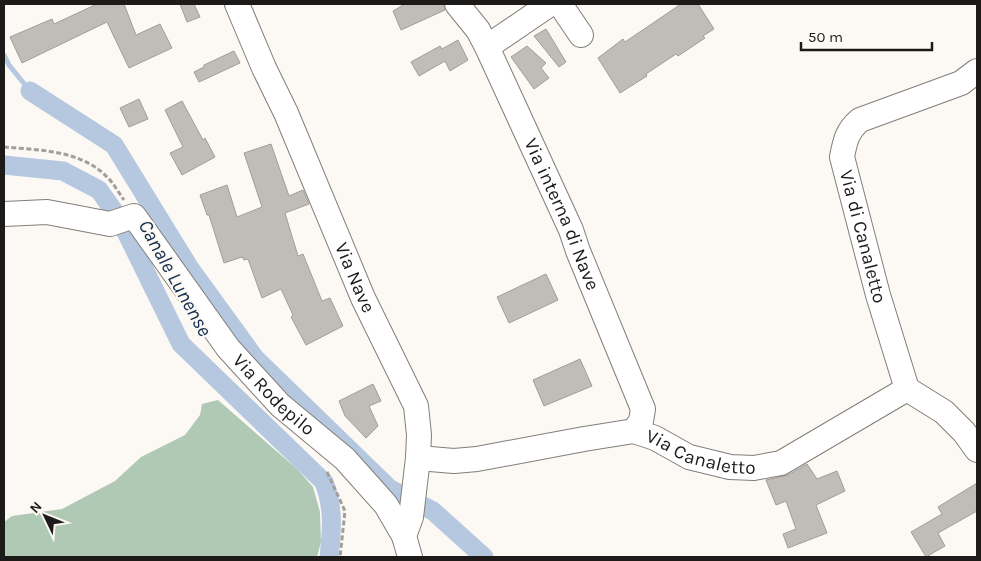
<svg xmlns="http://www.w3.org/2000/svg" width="981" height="561" viewBox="0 0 981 561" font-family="Karla,sans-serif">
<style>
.forest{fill:#afc9b5}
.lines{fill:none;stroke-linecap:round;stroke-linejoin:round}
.stream{stroke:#b5c8e0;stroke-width:5}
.canal{stroke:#b5c8e0;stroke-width:19}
.building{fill:#c0bcb7;stroke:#a19d98}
.minor-casing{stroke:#827e7a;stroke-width:26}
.path{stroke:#a29f9b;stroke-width:3;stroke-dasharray:5 2.5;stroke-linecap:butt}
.minor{stroke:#fff;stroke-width:24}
.labels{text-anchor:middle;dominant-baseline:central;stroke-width:4.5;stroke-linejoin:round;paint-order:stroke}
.street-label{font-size:19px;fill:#1c1b19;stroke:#fcf8f3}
.water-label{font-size:20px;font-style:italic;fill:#122d4f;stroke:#fcf8f3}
</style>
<rect width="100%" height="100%" fill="#fcf8f3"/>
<path class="forest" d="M 218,400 L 297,469 L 313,487 L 320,512 L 321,542 L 317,557 L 4,557 L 4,522 L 12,516 L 62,509 L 115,481 L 141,457 L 185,435 L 200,415 L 202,404 Z"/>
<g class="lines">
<path class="stream" d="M 4,55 L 9,65 L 30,91"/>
<path class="canal" d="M 30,91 L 114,145 L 189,267 L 255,358 L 390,489 L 433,511 L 484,557
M 4,165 L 63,171 L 99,190 L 116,214 L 128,236 L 181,344 L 324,482 C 334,508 332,530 329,557"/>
</g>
<path class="building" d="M 97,4 L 124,4 L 136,35 L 160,24 L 172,48 L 129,68 L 107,22 L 22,63 L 10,37 L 52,19 L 54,24 Z
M 180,4 L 194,4 L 200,17 L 187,22 Z
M 405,4 L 444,4 L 445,10 L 401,30 L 393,11 Z
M 681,4 L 698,4 L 714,29 L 703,36 L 705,38 L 678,56 L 676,54 L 646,74 L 647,76 L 620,93 L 598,58 L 623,39 L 625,42 Z
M 546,29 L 566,62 L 559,67 L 534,36 Z
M 458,40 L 468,60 L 450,71 L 445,61 L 419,76 L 411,62 L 440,46 L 442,49 Z
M 527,46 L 546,63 L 541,68 L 549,78 L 534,89 L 511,57 Z
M 234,51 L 240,63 L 199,82 L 194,72 L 204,67 L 204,65 Z
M 139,99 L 148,119 L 129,127 L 120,108 Z
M 182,101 L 203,140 L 205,138 L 215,157 L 182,175 L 170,153 L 183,147 L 165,110 Z
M 271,144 L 289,196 L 303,190 L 309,204 L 285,213 L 298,256 L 303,254 L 322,301 L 330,298 L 343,326 L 306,345 L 291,317 L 293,315 L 281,289 L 262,298 L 248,259 L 244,260 L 242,257 L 224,263 L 209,215 L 207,215 L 200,195 L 227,185 L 237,217 L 262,207 L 244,153 Z
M 546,274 L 558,300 L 509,323 L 497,297 Z
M 580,359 L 592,386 L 544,406 L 533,380 Z
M 373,384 L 381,401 L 369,406 L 378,426 L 366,438 L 345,416 L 339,401 Z
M 807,464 L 817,479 L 837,471 L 845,491 L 816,505 L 827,533 L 788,548 L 783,534 L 796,529 L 786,501 L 776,505 L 766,480 L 788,475 Z
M 977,483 L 977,511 L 938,533 L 945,546 L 926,557 L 911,532 L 942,514 L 938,507 Z"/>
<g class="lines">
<defs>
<g id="minor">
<path id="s1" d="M 237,4 L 264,68 L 286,113 L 363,298 L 416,406 L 419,435 L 418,458 L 411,517 L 404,536"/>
<path id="s2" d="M 457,4 L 478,30 L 487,47 L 571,230 L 578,251 L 643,409 L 641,421 L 634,431"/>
<path d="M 560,4 L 581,35"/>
<path d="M 487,47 L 550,4"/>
<path id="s3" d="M 977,71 L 961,83 L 860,120 C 847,131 845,141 842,157 L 878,295 L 907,389 L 944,412 L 964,432 L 977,450"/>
<path id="s4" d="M 4,214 L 47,212 L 110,224 L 134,216 L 228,348 L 280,405 L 345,459 L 386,505 L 404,536 L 410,557"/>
<path id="s5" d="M 418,458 L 454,461 L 477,459 L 584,439 L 634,431 L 655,438 L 689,457 L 730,467 L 754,468 L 781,463 L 907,389"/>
</g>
</defs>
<use href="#minor" class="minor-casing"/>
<path class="path" d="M 4,147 C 39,150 82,150 108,178 C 114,184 119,193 124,200
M 327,472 L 345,511 L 340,557"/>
<use href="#minor" class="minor"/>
</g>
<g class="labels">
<g class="street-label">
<text stroke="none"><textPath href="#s2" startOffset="236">Via interna di Nave</textPath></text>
<text stroke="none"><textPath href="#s3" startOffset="252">Via di Canaletto</textPath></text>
<text stroke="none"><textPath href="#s1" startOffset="298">Via Nave</textPath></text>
<text stroke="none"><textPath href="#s4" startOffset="360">Via Rodepilo</textPath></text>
<text stroke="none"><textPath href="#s5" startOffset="290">Via Canaletto</textPath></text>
</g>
<g class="water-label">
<text transform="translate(175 278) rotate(61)">Canale Lunense</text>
</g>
</g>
<rect width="981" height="561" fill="none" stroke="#1c1b19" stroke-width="10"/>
<g transform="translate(45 516) rotate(313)" stroke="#fcf8f3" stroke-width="4" paint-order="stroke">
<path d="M0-4L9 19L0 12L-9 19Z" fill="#1c1b19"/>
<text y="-8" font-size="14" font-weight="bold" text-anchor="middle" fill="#1c1b19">N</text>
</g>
<path d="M801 42v8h131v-8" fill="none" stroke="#1c1b19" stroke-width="2.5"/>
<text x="808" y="42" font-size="15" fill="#1c1b19" stroke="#fcf8f3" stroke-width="4" paint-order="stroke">50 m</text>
</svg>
